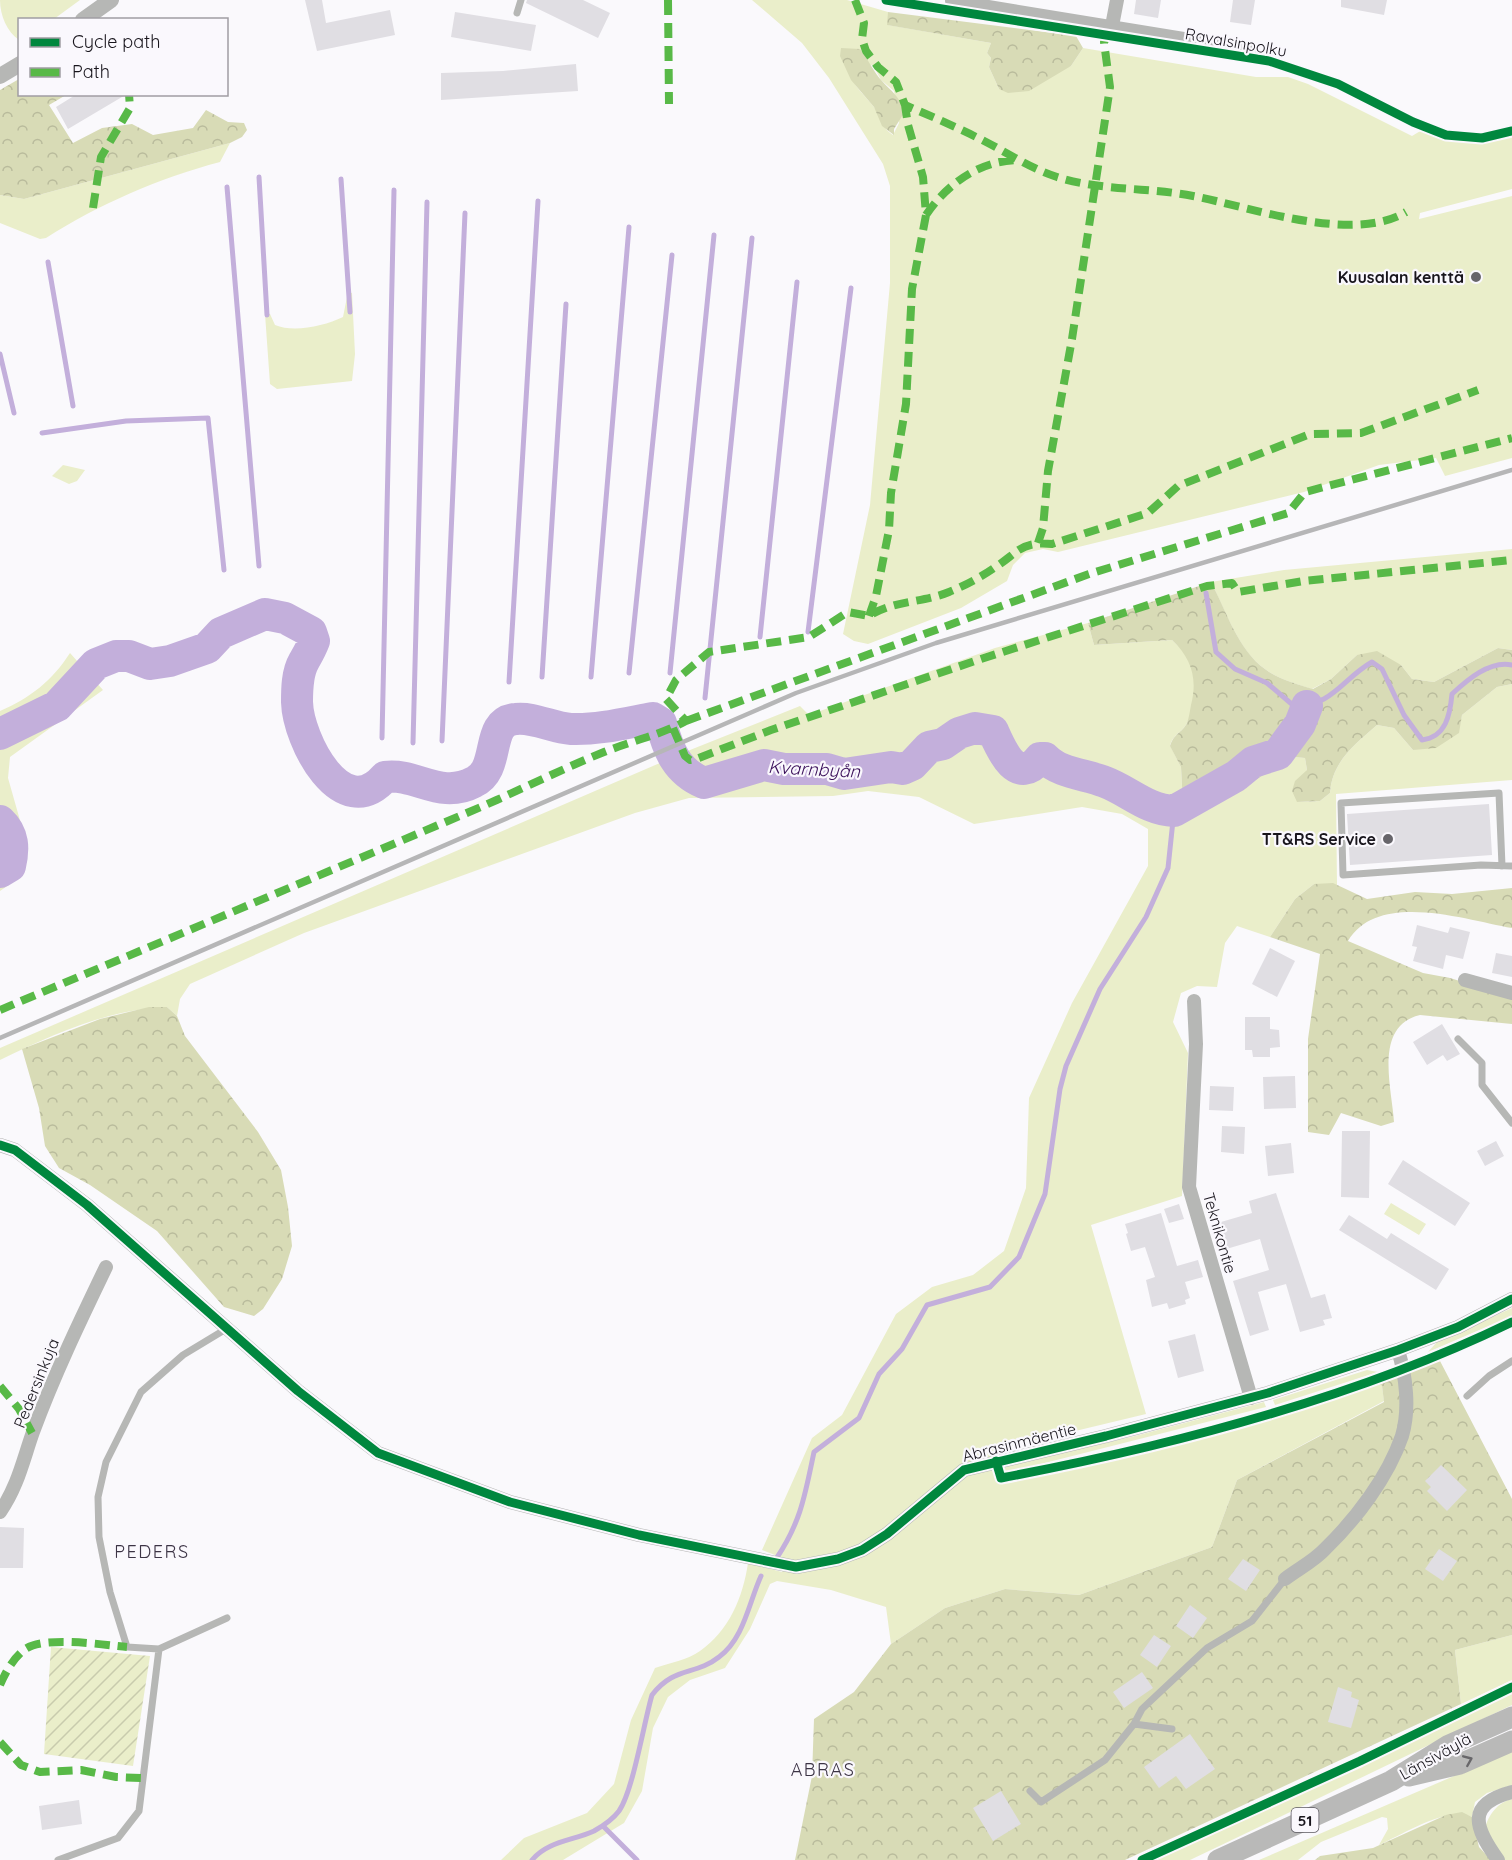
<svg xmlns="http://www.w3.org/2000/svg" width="1512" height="1860" viewBox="0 0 1512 1860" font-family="Quicksand,sans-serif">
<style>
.green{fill:#eaeeca;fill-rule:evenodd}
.forest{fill:url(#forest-crowns)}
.garden{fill:url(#garden-furrows)}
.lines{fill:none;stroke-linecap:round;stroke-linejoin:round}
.stream{stroke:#c3afdb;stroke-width:5}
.river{stroke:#c3afdb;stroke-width:32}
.building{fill:#e0dee3}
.service{stroke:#b6b7b5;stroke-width:7}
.minor{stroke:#b6b7b5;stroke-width:14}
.tertiary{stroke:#b6b7b5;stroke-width:16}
.primary{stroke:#b9b9b8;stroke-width:21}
.rail{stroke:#b6b6b7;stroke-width:4.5}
.quiet{stroke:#58b947;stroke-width:8;stroke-dasharray:15 8;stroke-linecap:butt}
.cycleway-casing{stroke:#faf8fd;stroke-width:13}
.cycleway{stroke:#00873e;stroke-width:9}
.oneway{stroke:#68676a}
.poi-dot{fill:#67656a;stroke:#faf8fd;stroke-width:2}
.labels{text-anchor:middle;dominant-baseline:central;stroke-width:4.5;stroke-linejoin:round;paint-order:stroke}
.shield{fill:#faf8fd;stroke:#5c5960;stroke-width:1.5}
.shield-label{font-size:15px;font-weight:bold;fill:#18151c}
.street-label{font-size:16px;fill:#18151c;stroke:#faf8fd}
.poi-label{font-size:16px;font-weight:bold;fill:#18151c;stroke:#faf8fd;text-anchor:end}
.water-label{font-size:18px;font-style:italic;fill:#3a0f5a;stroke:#faf8fd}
.neighbourhood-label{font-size:18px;letter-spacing:1.5px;fill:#3c3445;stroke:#faf8fd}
</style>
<defs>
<pattern id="forest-crowns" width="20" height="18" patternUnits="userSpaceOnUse" patternTransform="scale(1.5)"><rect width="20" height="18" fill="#d8dbb6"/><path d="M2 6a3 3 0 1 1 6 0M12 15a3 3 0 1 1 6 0" fill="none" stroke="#b9bb9c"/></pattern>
<pattern id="garden-furrows" width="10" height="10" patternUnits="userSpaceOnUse" patternTransform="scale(1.5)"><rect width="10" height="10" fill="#eaeeca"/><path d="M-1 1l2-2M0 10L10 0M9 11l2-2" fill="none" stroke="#c8cbad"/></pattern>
</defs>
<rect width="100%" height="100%" fill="#faf9fc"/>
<path class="green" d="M 0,0 L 80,0 L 54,19 L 20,20 L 19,40 C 7,32 0,15 0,0 Z
M 752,0 L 847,0 L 888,12 L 888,25 L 991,43 L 987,53 L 991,58 L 989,67 L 999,89 L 1071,66 L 1083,48 L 1256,77 L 1288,77 L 1308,84 L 1412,136 L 1422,130 C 1450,141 1482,146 1512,136 L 1512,189 L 1420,213 L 1419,219 L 1512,196 L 1512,458 L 1445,476 L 1436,458 L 1379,465 L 1304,492 L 1058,552 L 1043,549 L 1025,553 L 1013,565 L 1007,581 L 961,608 L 868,644 L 854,641 L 843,634 L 870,505 L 890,283 L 890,186 L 883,164 L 829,78 L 802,43 ZM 873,65 L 881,80 L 894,91 L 899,123 L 893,135 C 879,125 882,119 874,107 C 864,94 853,87 849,70 Z
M 230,143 L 220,162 C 160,178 99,204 46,238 L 40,239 L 0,223 L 0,195 L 24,199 Z
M 348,292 L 352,293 L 355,354 L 352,381 L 277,389 L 270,384 L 265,314 L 270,314 L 275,325 C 294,333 324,326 343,317 Z
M 63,465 L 85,470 L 77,481 L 69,484 L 52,476 Z
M 1512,549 L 1512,650 L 1498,648 L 1434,682 L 1412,679 L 1401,665 L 1357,655 L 1331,679 L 1312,689 C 1297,684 1278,679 1265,669 C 1238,650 1226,611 1211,582 L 1284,570 Z
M 1088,623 L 1094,645 L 1172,640 C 1176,644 1182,649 1186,654 C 1198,671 1197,705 1187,723 C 1182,733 1174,733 1170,745 L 1181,767 L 1184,823 L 1294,757 L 1305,758 L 1307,770 L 1297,802 L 1320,801 L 1330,793 C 1332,762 1354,745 1377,725 L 1394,728 L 1413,750 L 1458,733 L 1462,715 L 1497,687 L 1512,684 L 1512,780 L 1336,794 L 1337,885 L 1314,884 L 1295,899 L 1270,937 L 1237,926 L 1225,943 L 1217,987 L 1197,986 L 1181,993 L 1173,1022 L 1188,1053 L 1182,1196 L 1091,1225 L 1146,1414 L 992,1451 L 996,1468 L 1131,1437 L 1264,1402 L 1266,1407 L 997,1475 L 999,1482 L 1008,1483 C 1132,1454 1255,1421 1376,1382 L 1382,1386 L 1384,1401 L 1237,1480 L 1212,1547 L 1079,1595 L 1005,1589 L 945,1608 L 891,1644 L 886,1607 L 831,1590 L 777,1581 L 770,1584 L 750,1629 L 725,1668 L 690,1680 L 668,1697 L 653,1728 L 642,1791 L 624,1823 L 563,1860 L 501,1860 L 524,1838 L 587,1813 L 614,1784 L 631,1720 L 655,1668 C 669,1663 688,1660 700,1651 C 729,1631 743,1597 748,1563 L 782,1572 L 788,1560 L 762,1550 L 812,1438 L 842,1415 L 896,1314 L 932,1287 L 973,1275 L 1004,1251 L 1026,1188 L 1029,1098 L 1072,1003 L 1148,866 L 1148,829 L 1122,814 L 1082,807 L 974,824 L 919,797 L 868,791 L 833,796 L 689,798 L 635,813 L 304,933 L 190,984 L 180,999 L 177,1016 L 167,1007 C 109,1009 51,1035 0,1060 L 0,1048 L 690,750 L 800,706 L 809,715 L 995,648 Z
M 70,653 L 103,690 L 10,757 L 8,778 L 27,845 L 23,875 L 0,891 L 0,711 C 30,698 52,681 70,653 Z
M 1391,1203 L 1426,1224 L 1419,1235 L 1384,1214 Z
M 1512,1308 L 1512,1316 L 1428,1352 L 1437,1342 Z
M 1367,1370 L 1378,1372 L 1275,1405 L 1273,1400 Z
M 1512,1635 L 1512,1680 L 1461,1704 L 1455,1650 Z
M 1512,1691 L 1512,1705 L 1234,1839 L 1190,1860 L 1152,1860 Z
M 1512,1751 L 1512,1785 L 1487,1793 L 1475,1802 L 1472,1817 C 1449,1805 1403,1834 1379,1845 L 1388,1829 L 1387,1818 L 1382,1817 L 1321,1842 L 1298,1860 L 1259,1860 Z
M 1512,1799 L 1512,1860 L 1505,1860 L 1497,1852 L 1485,1829 C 1488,1815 1498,1802 1512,1799 Z"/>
<path class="forest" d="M 888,12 L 1076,36 L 1083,48 L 1071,66 L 1029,91 L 1008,93 L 999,89 L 989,67 L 991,58 L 987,53 L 991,43 L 887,25 Z
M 841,48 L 860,49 C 868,59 875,74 882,81 C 892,92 901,97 904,113 L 894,129 L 894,135 L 882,126 L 874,107 L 851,80 L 840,56 Z
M 19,79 L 20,94 L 66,95 L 49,105 L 73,143 L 102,128 L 132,124 L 153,135 L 193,128 L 206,110 L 228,122 L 244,123 L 247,130 L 242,137 L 230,143 L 24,199 L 0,195 L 0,90 Z
M 1211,582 C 1226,610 1238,650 1265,669 C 1278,679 1297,684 1313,689 L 1331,679 L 1357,655 L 1377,651 L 1401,665 L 1412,679 L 1434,682 L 1498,648 L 1512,650 L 1512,684 L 1497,687 L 1462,715 L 1459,733 L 1436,748 L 1413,750 L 1394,728 L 1377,725 C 1354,745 1332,762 1330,793 L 1320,801 L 1297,802 L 1292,791 L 1295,781 L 1307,770 L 1305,758 L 1294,757 L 1184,823 L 1181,767 L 1170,746 C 1174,733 1182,733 1187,723 C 1189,718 1190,710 1191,705 C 1198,678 1191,658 1172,640 L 1094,645 L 1088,623 Z
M 1333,883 L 1367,899 L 1415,892 L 1452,894 L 1512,888 L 1512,928 C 1466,920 1378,890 1348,941 L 1423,973 L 1450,978 L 1512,997 L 1512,1024 L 1420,1015 C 1373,1026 1392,1088 1394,1122 L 1381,1126 L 1341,1113 L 1329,1135 L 1308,1132 L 1308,1039 L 1320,954 L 1270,937 L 1295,899 L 1314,884 Z
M 149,1007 L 167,1007 L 177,1016 L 185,1036 L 258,1132 L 281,1170 L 288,1207 L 292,1246 L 282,1279 L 263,1309 L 254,1316 L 224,1307 L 157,1231 L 90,1185 L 59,1168 L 45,1146 L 39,1108 L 22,1049 L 100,1019 Z
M 1440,1361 L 1512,1499 L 1512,1635 L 1455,1650 L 1461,1704 L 1125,1860 L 795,1860 L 812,1776 L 814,1719 L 854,1692 L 891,1644 L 945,1608 L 1005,1589 L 1079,1595 L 1212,1547 L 1237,1480 L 1384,1402 L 1382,1386 L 1376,1382 Z
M 1462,1812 L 1472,1817 L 1479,1847 L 1491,1860 L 1315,1860 L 1320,1856 L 1373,1848 L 1446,1815 Z"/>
<path class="garden" d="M 51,1647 L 150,1656 L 133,1766 L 44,1754 Z"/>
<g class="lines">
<path class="stream" d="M 259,177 L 267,315
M 341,179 L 350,312
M 227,187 L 259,566
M 48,262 L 73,406
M 0,354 L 14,413
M 42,433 L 126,421 L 208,418 L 224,570
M 1206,593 L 1216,652 L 1235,669 L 1267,683 L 1294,706 C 1333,706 1342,679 1372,662 L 1382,669 L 1404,715 L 1422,740 C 1446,737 1450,715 1452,694 C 1467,680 1490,660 1512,665
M 808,632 L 851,288
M 760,637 L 797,282
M 629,673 L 672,255
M 670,673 L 714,235
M 542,677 L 566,304
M 591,677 L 629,227
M 509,682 L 538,201
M 705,698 L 752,238
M 382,738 L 394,190
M 442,741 L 465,213
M 413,743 L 427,202
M 776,1559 C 801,1522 805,1495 814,1452 L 859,1418 L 879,1374 L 902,1349 L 927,1305 L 990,1287 L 1019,1257 L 1045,1194 L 1060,1089 L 1066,1066 L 1100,989 L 1146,917 L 1168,868 L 1174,811
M 603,1826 L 637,1860
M 532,1860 C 548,1841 572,1841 594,1831 C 603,1826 613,1819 619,1811 C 633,1791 644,1722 652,1695 C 674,1666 695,1676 719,1657 C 744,1639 749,1602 761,1576"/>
<path class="river" d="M 0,734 L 57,706 L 96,664 L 116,656 L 129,656 L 150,664 L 170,661 L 207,648 L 221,633 L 265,614 L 285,618 L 311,632 L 314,641 C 311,649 308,654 304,661 C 297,673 297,689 297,702 C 298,740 342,826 385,777 C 417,773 440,800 474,782 C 502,769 484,721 516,719 C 534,717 553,728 571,729 C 598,730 626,723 653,718 L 661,723 C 668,750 677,772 704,783 L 764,765 L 784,769 L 827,769 L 844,774 L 891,767 L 903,769 L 912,765 L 929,747 L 943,744 L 959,733 L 975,728 L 993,731 C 1001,749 1017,788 1040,758 L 1045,758 C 1060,774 1086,774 1105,782 C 1129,791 1147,810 1174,811 L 1236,776 L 1253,762 L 1278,754 L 1300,724 L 1307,706
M 0,821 C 14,834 14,849 10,866 L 0,872"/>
</g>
<path class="building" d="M 305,0 L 322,0 L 326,23 L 390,10 L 395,35 L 317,51 Z
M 527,0 L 583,0 L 610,13 L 598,38 L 526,3 Z
M 1136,0 L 1161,0 L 1158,18 L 1134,14 Z
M 1233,0 L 1255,0 L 1251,25 L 1230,22 Z
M 1341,0 L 1387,0 L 1384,15 L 1341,7 Z
M 455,12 L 536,25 L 531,51 L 451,37 Z
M 576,64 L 578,91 L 441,100 L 441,73 L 503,71 Z
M 77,94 L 127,94 L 68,129 L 56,107 Z
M 1489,804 L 1492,855 L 1350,865 L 1347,814 Z
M 1417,925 L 1448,933 L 1450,927 L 1470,932 L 1463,959 L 1446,955 L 1443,969 L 1413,961 L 1417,947 L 1412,946 Z
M 1270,948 L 1295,961 L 1277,997 L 1252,984 Z
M 1496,953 L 1512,956 L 1512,977 L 1492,973 Z
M 1245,1017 L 1270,1017 L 1270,1029 L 1279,1030 L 1280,1047 L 1270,1048 L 1270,1057 L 1253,1057 L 1252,1050 L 1245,1050 Z
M 1442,1024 L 1460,1054 L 1447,1061 L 1443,1055 L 1427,1065 L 1413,1042 Z
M 1295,1076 L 1296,1108 L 1264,1109 L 1263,1077 Z
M 1210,1086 L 1234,1087 L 1233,1111 L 1209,1110 Z
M 1222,1126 L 1245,1127 L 1244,1154 L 1221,1152 Z
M 1342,1131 L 1370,1131 L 1369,1198 L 1341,1197 Z
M 1496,1141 L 1504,1156 L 1485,1166 L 1477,1151 Z
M 1291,1143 L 1294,1173 L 1268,1176 L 1265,1146 Z
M 1403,1160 L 1470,1203 L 1455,1226 L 1388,1184 Z
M 1276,1193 L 1311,1298 L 1325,1294 L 1332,1318 L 1323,1320 L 1325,1325 L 1300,1332 L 1286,1284 L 1258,1292 L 1269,1330 L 1250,1336 L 1233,1281 L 1269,1270 L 1260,1239 L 1223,1250 L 1214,1224 L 1252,1213 L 1249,1201 Z
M 1179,1204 L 1184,1219 L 1169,1223 L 1164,1209 Z
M 1161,1213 L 1177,1266 L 1198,1260 L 1203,1277 L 1185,1282 L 1190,1298 L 1185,1300 L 1186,1304 L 1169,1309 L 1167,1303 L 1152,1307 L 1146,1280 L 1155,1277 L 1145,1247 L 1131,1251 L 1126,1234 L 1128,1233 L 1125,1224 Z
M 1349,1215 L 1387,1239 L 1391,1233 L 1449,1269 L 1436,1290 L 1339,1230 Z
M 1195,1334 L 1204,1371 L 1178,1378 L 1168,1341 Z
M 1441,1465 L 1467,1490 L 1447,1511 L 1427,1491 L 1431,1487 L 1425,1481 Z
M 0,1527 L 24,1528 L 23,1568 L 0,1568 Z
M 1439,1549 L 1457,1561 L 1443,1581 L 1425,1569 Z
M 1243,1559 L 1260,1570 L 1246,1591 L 1228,1579 Z
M 1190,1605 L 1207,1618 L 1193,1638 L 1176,1626 Z
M 1154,1635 L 1171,1646 L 1157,1667 L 1140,1655 Z
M 1142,1672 L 1153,1688 L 1124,1708 L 1113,1692 Z
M 1338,1687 L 1352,1692 L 1351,1697 L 1359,1700 L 1351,1728 L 1328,1722 Z
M 1190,1734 L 1215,1769 L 1186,1789 L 1176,1776 L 1159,1788 L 1144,1767 Z
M 1001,1791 L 1021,1824 L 993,1841 L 973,1808 Z
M 79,1800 L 82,1824 L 42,1830 L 39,1806 Z"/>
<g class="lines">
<path class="service" d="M 517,13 L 521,0
M 1502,866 L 1499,793 L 1341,803 L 1343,875 L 1481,865 L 1512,866
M 1458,1039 L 1482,1063 L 1482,1085 L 1512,1123
M 1467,1396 L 1489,1376 L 1512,1361
M 159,1649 L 127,1647 L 110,1592 L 99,1537 L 98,1497 L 106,1462 L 141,1392 L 183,1355 L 226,1329
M 1134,1724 L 1172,1729
M 1030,1791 L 1041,1802 L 1105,1760 L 1134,1724 L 1142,1709 L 1207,1648 L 1252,1621 L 1285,1579
M 58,1860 L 118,1838 L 139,1811 L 159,1649 L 227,1618"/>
<path class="minor" d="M 952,1 L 1251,50
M 1112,26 L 1117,0
M 1465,980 L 1512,993
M 1194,1001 L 1196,1044 L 1189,1187 L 1251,1398
M 0,1145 L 15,1150 L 87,1205 L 298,1391 L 378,1453 L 510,1502 L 639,1535 L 796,1567 L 838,1559 L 862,1550 L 887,1534 L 964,1470 L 1106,1436 L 1268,1393 L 1398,1350 L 1458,1327 L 1512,1299
M 0,1512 C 18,1486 23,1460 33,1432 C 54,1375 80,1321 106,1267
M 1285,1579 C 1298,1569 1314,1561 1325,1549 C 1356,1519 1388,1477 1402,1436 C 1410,1409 1406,1376 1398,1350
M 1498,1860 C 1474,1827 1466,1804 1512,1792"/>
<path class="tertiary" d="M 83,20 L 111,0
M 0,76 L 20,64"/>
<path class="primary" d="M 1409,1776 L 1460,1764 L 1512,1741
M 1218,1860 L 1391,1781 L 1449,1745 L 1512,1717"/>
<path class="rail" d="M 0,1038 L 796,693 L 936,643 L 1512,470"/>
<path class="quiet" d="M 668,0 L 669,104
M 855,0 L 864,23 L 862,39 L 866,51 L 878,67 L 896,82 L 905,105 C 933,117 961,129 988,143 C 1011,155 1032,169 1057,177 C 1101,191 1148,187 1193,196 C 1251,207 1352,244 1406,212
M 93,208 L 101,157 L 130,108 L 129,94
M 926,215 C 947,184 979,161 1017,160
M 1038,543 L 1043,528 L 1048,471 L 1072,339 L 1110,87 L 1104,42 L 1108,35
M 869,616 L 876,596 L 889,530 L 891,493 L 906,404 L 912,289 L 926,215 L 923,177 L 908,125 L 905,105
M 686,721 L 1089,574 L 1288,513 L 1305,492 L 1512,438
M 673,728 L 685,756 L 690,760 L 696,759 L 771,730 L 981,659 L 1207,586 L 1232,583 L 1238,592 L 1304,581 L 1512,560
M 0,1010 L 481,807 C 522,789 562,769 604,752 C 632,741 660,735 686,721 L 666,699 L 676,680 L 709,652 L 809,637 L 848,612 L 869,616 C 894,600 922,603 949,592 C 964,586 981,577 994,568 C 1018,553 1020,541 1052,544 L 1148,513 L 1178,486 L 1310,434 L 1361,433 L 1478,390
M 0,1386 L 19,1409 L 32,1433
M 0,1685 C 6,1671 13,1659 24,1650 C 42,1635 104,1645 127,1647
M 0,1742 L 21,1765 L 40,1772 L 81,1770 L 116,1777 L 142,1778"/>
<defs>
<path id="cycleway" d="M 886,0 L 1269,61 L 1338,84 L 1413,122 L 1446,135 L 1482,138 L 1512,131
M 0,1145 L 15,1150 L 87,1205 L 298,1391 L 378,1453 L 510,1502 L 639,1535 L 796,1567 L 838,1559 L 862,1550 L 887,1534 L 964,1470 L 1106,1436 L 1268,1393 L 1398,1350 L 1458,1327 L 1512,1299
M 996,1461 L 1001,1478 C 1171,1446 1356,1398 1512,1322
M 1142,1860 L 1360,1761 L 1512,1687"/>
</defs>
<use href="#cycleway" class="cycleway-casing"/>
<use href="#cycleway" class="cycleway"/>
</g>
<defs><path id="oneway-chevron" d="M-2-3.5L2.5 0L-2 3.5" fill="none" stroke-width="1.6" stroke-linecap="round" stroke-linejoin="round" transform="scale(1.5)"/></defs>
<use class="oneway" href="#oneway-chevron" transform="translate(1468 1760) rotate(-23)"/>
<g class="poi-dot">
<circle cx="1476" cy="277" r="6"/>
<circle cx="1388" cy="839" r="6"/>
</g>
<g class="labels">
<rect class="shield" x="1291.5" y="1808" width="27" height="24" rx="4.5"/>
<g class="shield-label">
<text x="1305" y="1820">51</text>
</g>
<g class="street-label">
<text transform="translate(1236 42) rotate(10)">Ravalsinpolku</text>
<text transform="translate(1220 1233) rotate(74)">Teknikontie</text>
<text transform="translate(36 1383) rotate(-68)">Pedersinkuja</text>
<text transform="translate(1019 1442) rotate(-14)">Abrasinmäentie</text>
<text transform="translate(1435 1756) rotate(-29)">Länsiväylä</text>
</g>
<g class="poi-label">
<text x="1464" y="277">Kuusalan kenttä</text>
<text x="1376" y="839">TT&amp;RS Service</text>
</g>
<g class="water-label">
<text transform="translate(814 769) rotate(3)">Kvarnbyån</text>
</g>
<g class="neighbourhood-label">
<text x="152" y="1551">PEDERS</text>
<text x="823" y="1769">ABRAS</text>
</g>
</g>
<rect x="18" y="18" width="210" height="78" fill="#faf8fd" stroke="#a09da3" stroke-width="1.5"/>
<rect x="30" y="38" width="30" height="9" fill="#00873e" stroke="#a09da3" stroke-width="1.5"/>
<text x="72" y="48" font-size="18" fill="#18151c">Cycle path</text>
<rect x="30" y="68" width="30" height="9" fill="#58b947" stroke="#a09da3" stroke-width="1.5"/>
<text x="72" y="78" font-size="18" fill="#18151c">Path</text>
</svg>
